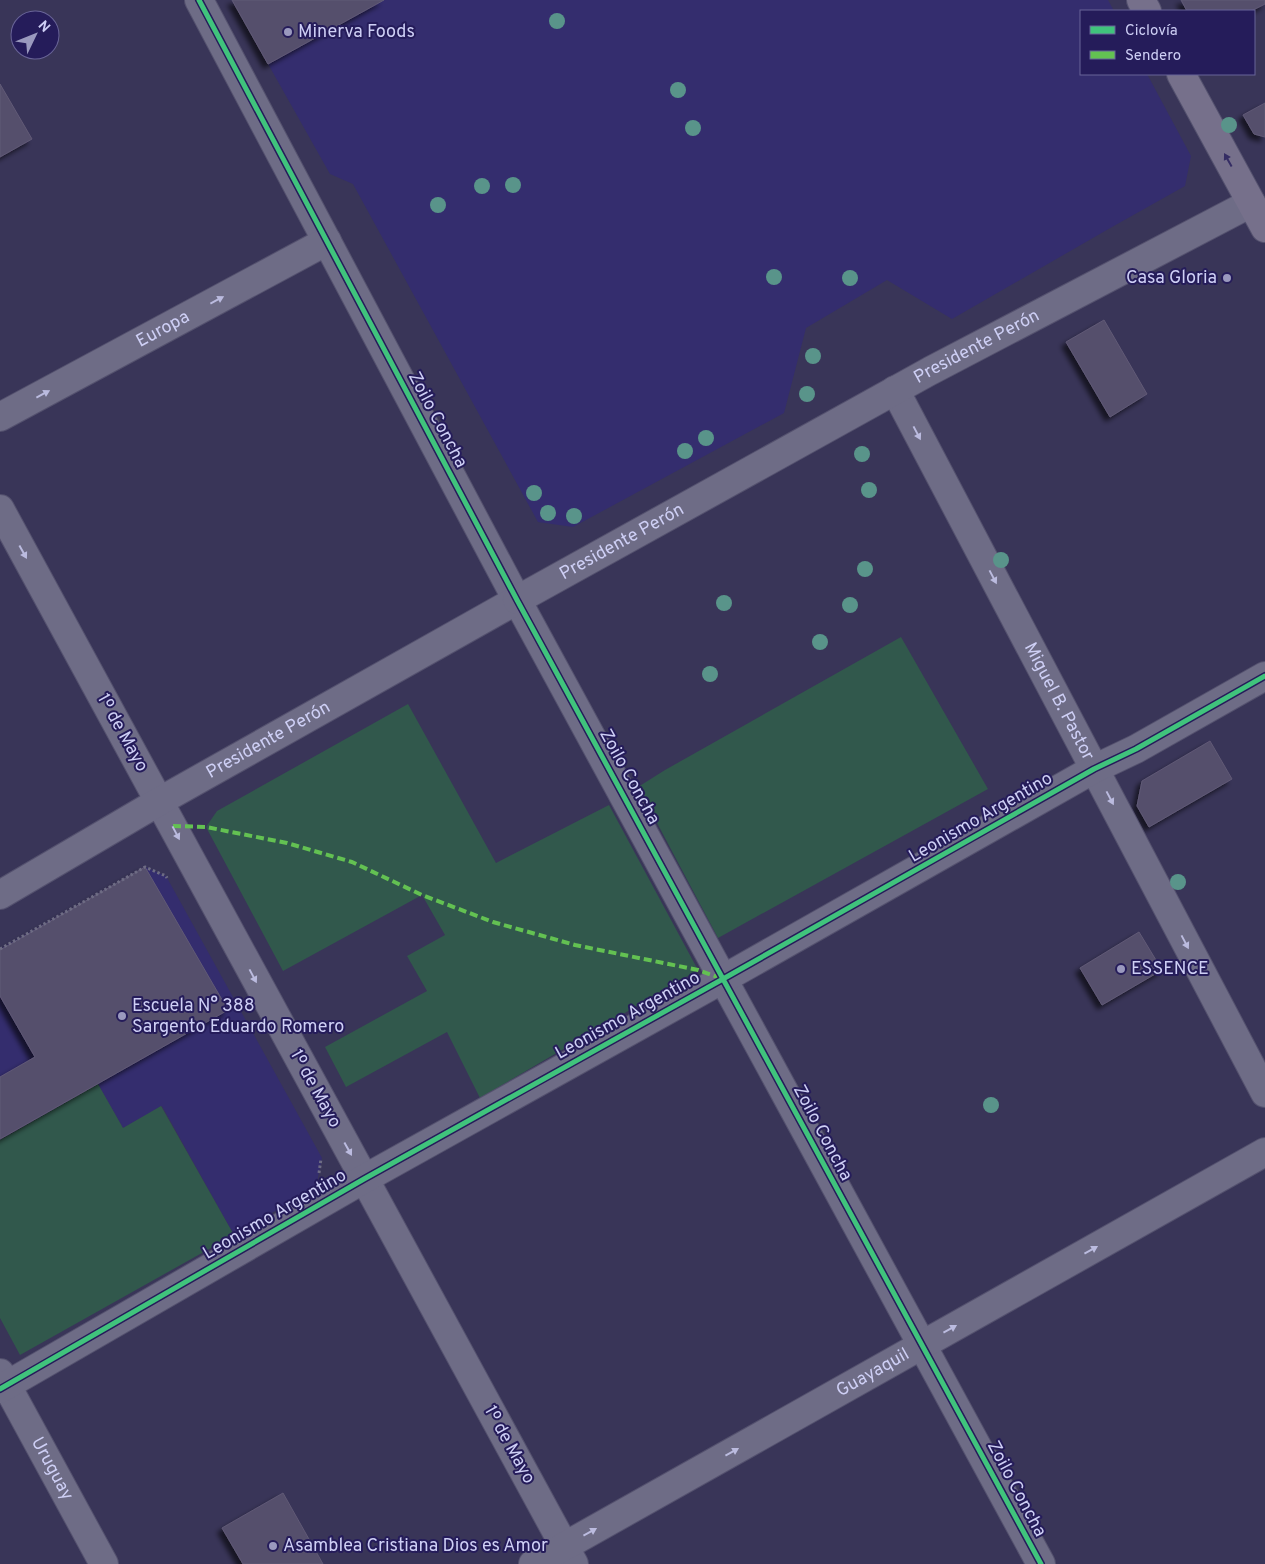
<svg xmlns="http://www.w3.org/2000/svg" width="1265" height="1564" viewBox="0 0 1265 1564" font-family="Overpass,sans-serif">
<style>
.built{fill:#342d6e}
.green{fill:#31584c}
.building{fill:#554f6c;stroke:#615a76;filter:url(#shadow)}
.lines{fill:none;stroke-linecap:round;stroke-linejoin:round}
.minor-casing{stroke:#54516e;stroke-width:30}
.tertiary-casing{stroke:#54516e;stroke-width:30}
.secondary-casing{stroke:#54516e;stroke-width:30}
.path{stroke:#6e6c84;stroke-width:3;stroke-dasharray:2.5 2.5;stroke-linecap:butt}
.minor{stroke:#6e6c86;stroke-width:28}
.tertiary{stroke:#6e6c86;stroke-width:28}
.secondary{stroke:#76708b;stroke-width:28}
.quiet{stroke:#63c152;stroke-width:4;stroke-dasharray:8 4;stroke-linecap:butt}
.cycleway-casing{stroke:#251c5a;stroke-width:8}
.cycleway{stroke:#40c37c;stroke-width:5}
.tree{fill:#59948a}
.oneway{fill:#352d64}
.oneway2{fill:#bbbbdf}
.poi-dot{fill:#9a99be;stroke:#251c5a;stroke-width:2}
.labels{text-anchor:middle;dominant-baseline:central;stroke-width:4;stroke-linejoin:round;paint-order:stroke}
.poi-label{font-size:18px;fill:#cecff5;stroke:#251c5a;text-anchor:start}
.street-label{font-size:18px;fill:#cecff5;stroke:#251c5a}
</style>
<defs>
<filter id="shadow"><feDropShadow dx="-4.5" dy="4.5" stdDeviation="2.5" flood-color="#0009"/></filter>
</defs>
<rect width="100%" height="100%" fill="#393558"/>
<path class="built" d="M 232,0 L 1108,0 L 1114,11 L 1081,11 L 1081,74 L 1147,74 L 1191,156 L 1185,186 L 1112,227 L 952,319 L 887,280 L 806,328 L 784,413 L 573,527 L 538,522 L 353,184 L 330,174 Z
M 145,867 L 166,876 L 322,1158 L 316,1187 L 234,1235 L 162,1106 L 123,1128 L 98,1084 L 0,1139 L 0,949 Z"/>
<path class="green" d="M 901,637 L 988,789 L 718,938 L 638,787 L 665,770 Z
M 408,704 L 496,863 L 609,805 L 698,970 L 480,1098 L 447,1032 L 346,1087 L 325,1047 L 427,991 L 407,956 L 445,935 L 422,895 L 283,971 L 206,827 L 217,811 Z
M 98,1084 L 123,1128 L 161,1106 L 234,1235 L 20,1355 L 0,1318 L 0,1140 Z"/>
<path class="building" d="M 232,0 L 384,0 L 268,64 Z
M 1181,0 L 1265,0 L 1265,4 L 1251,11 L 1187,11 Z
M 0,84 L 32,139 L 0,157 Z
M 1265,103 L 1265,137 L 1254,134 L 1243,115 Z
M 1104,320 L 1147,394 L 1110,417 L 1066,342 Z
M 1210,741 L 1232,779 L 1149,827 L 1137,806 L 1142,781 Z
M 145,867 L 228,1010 L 0,1139 L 0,1077 L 35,1057 L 0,996 L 0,950 Z
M 1139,932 L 1162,970 L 1102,1005 L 1080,968 Z
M 283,1493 L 323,1564 L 243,1564 L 222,1528 Z"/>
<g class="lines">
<defs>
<g id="minor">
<path d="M 199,0 L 517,600 L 1041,1564"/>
<path id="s1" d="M 895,390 L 1265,1093"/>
<path id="s2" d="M 0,417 L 327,241"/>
<path d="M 0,509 L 574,1564"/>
<path id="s3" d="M 0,895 L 160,801 L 517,600"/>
<path id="s4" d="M 0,1373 L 104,1564"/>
<path d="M 0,1389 L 364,1179 L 723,979 L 1094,769 L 1136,749 L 1265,676"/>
<path id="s5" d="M 533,1564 L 1265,1152"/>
</g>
<g id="tertiary">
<path id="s6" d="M 517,600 L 930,371 L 1251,203"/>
</g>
<path id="secondary" d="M 1141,0 L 1147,11
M 1181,74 L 1265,228"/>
</defs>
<use href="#minor" class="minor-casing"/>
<use href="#tertiary" class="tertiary-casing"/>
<use href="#secondary" class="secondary-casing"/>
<path class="path" d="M 0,949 L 145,867 L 166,876 L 167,878
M 319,1173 L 321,1159"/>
<use href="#minor" class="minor"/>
<use href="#tertiary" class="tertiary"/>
<use href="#secondary" class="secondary"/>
<path class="quiet" d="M 173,826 L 206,827 L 287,843 L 352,862 L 422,895 L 493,922 L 575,945 L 698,970 L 723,979"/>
<defs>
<path id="cycleway" d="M 199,0 L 517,600 L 1041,1564
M 0,1389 L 364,1179 L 723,979 L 1094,769 L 1136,749 L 1265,676"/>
</defs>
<use href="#cycleway" class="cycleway-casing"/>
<use href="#cycleway" class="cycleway"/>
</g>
<g class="tree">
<circle cx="557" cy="21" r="8"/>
<circle cx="678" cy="90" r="8"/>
<circle cx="1229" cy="125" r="8"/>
<circle cx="693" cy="128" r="8"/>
<circle cx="513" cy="185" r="8"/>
<circle cx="482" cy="186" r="8"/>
<circle cx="438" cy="205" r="8"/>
<circle cx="774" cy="277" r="8"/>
<circle cx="850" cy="278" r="8"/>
<circle cx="813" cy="356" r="8"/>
<circle cx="807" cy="394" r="8"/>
<circle cx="706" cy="438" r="8"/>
<circle cx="685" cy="451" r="8"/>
<circle cx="862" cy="454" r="8"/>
<circle cx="869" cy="490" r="8"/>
<circle cx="534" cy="493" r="8"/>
<circle cx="548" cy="513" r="8"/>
<circle cx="574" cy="516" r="8"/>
<circle cx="1001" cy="560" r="8"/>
<circle cx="865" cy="569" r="8"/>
<circle cx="724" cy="603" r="8"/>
<circle cx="850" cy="605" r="8"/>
<circle cx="820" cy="642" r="8"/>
<circle cx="710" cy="674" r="8"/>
<circle cx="1178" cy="882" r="8"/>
<circle cx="991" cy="1105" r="8"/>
</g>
<defs><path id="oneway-solid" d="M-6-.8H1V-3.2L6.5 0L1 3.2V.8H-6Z" transform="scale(1.25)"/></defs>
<use class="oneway" href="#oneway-solid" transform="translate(1228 160) rotate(-119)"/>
<g class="oneway2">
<use href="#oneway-solid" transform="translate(217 300) rotate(-28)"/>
<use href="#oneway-solid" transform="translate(43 394) rotate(-28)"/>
<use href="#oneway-solid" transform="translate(917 433) rotate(62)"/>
<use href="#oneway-solid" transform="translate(23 552) rotate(61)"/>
<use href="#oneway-solid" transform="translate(993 577) rotate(62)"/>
<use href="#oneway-solid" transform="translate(1110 798) rotate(62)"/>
<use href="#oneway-solid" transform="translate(176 833) rotate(62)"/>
<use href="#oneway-solid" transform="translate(1185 942) rotate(62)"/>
<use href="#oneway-solid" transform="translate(253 976) rotate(62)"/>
<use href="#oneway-solid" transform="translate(348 1149) rotate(61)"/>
<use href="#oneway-solid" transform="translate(1091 1250) rotate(-29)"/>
<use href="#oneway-solid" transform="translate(950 1329) rotate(-29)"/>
<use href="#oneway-solid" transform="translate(732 1452) rotate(-29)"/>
<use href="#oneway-solid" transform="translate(590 1532) rotate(-29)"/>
</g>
<g class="poi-dot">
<circle cx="288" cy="32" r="5"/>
<circle cx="1227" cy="278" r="5"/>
<circle cx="1121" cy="969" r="5"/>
<circle cx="122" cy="1016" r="5"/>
<circle cx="273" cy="1546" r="5"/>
</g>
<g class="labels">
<g class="poi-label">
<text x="298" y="32">Minerva Foods</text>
<text x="1217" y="278" text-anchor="end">Casa Gloria</text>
<text x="1131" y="969">ESSENCE</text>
<text x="132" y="1006">Escuela N° 388<tspan x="132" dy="21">Sargento Eduardo Romero</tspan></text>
<text x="283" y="1546">Asamblea Cristiana Dios es Amor</text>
</g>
<g class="street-label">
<text stroke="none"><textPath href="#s2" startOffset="185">Europa</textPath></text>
<text stroke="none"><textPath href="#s6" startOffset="525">Presidente Perón</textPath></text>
<text transform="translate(437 420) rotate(62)">Zoilo Concha</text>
<text stroke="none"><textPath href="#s6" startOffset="120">Presidente Perón</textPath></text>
<text stroke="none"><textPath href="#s1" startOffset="352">Miguel B. Pastor</textPath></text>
<text transform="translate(122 733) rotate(61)">1º de Mayo</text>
<text stroke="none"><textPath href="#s3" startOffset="310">Presidente Perón</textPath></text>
<text transform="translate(629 777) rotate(61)">Zoilo Concha</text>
<text transform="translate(981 818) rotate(-30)">Leonismo Argentino</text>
<text transform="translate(628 1016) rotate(-29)">Leonismo Argentino</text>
<text transform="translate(315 1089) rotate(61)">1º de Mayo</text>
<text transform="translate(822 1133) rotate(62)">Zoilo Concha</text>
<text transform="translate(275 1215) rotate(-30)">Leonismo Argentino</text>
<text stroke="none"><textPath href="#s5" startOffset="390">Guayaquil</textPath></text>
<text transform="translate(509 1445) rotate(61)">1º de Mayo</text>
<text stroke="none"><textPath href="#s4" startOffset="109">Uruguay</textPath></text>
<text transform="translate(1016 1489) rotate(62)">Zoilo Concha</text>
</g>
</g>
<rect x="1080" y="10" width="175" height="65" fill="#251c5a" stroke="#696498"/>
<rect x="1090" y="26" width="25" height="8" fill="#40c37c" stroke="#696498"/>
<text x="1125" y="35" font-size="15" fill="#cecff5">Ciclovía</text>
<rect x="1090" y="51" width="25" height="8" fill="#63c152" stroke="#696498"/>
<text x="1125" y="60" font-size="15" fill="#cecff5">Sendero</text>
<g transform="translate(35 35) rotate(47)"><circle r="24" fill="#251c5a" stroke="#696498"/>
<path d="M0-4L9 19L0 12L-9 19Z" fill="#9a99be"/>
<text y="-8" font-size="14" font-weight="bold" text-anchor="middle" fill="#cecff5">N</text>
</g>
</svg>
